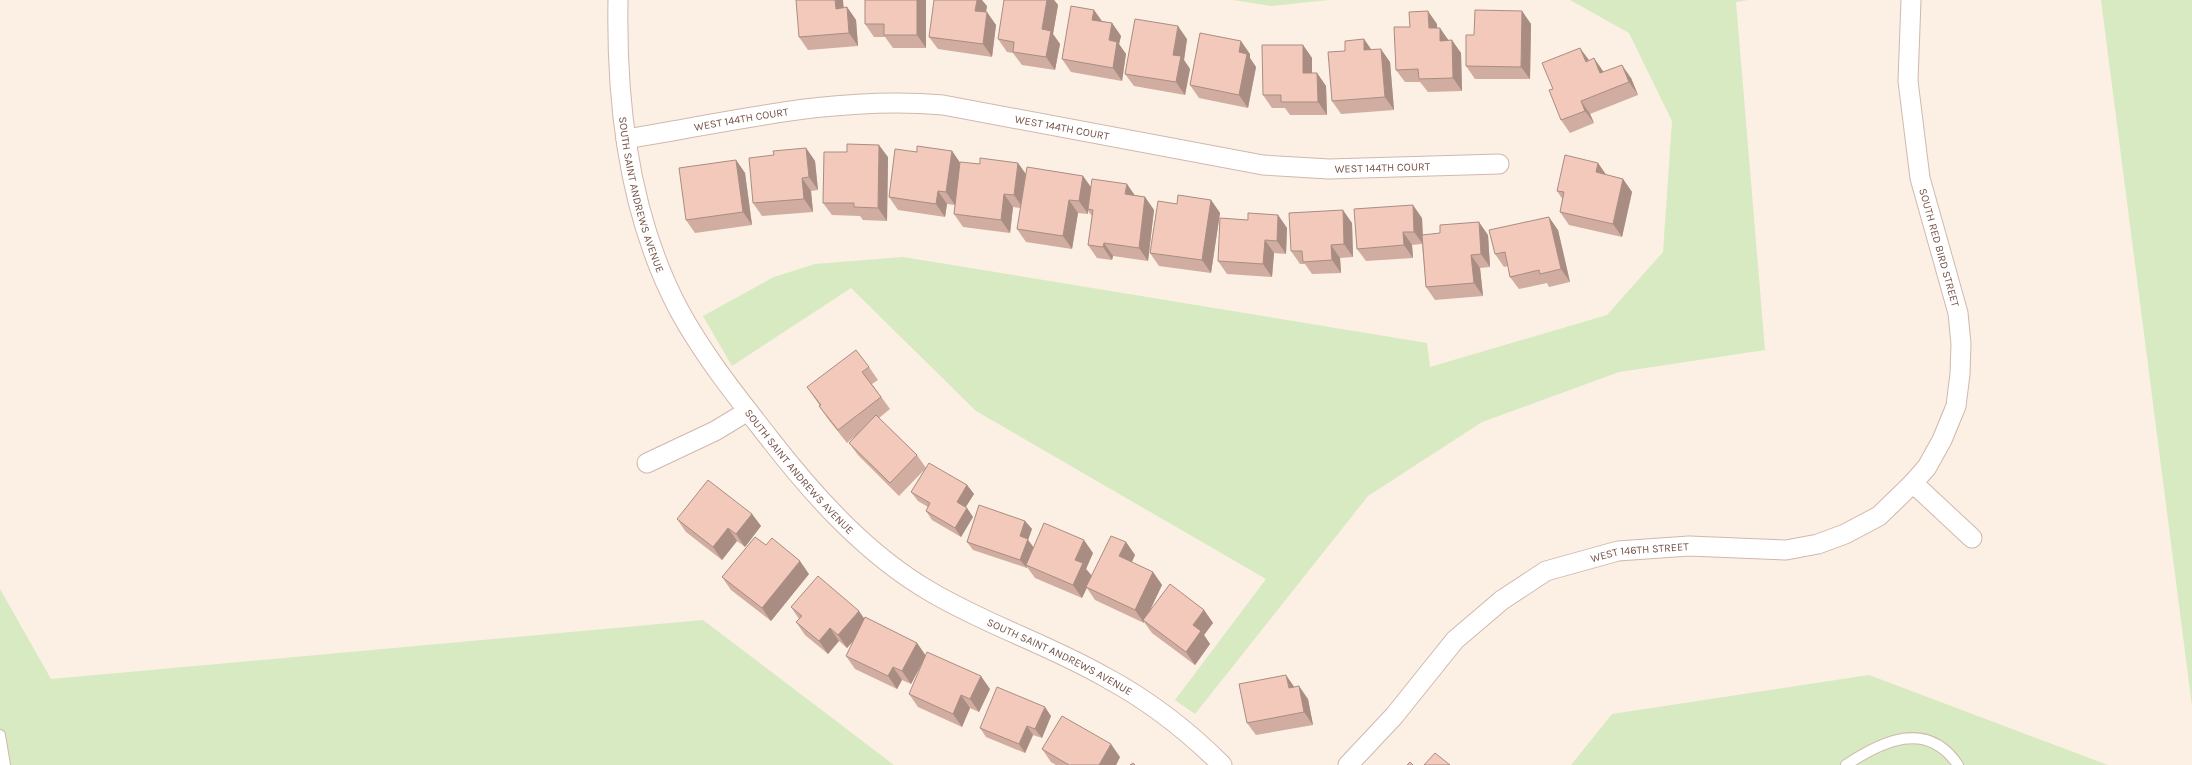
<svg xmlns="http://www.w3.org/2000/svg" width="2192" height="765" viewBox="0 0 2192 765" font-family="Karla,sans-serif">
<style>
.green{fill:#d7eac2}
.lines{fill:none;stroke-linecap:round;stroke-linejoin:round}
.service-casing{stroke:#d0b8ad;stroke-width:12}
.minor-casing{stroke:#d0b8ad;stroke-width:21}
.service{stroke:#fff;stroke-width:10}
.minor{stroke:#fff;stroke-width:19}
.wall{fill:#d0ada0}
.shaded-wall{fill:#a98d82}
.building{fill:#f2c9ba;stroke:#a98d82}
.labels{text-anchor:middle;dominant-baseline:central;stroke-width:3.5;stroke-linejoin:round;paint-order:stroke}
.street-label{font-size:11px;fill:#755349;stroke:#fff4ea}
</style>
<rect width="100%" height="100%" fill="#fcefe3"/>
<path class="green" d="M 1233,0 L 1329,0 L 1271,6 Z
M 1570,0 L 1748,0 L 1736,2 L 1765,350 L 1619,372 L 1482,422 L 1368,496 L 1195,714 L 1175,700 L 1266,579 L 976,411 L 851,288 L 732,366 L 703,316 L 774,277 L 815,264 L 903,257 L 1427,343 L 1430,367 L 1607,315 L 1663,252 L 1672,121 L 1629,33 Z
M 2101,0 L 2192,0 L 2192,706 Z
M 0,589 L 51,679 L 703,620 L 894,765 L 0,765 Z
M 1869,675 L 2108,765 L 1571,765 L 1612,714 Z"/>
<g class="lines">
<defs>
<path id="service" d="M 0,735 L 5,765
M 1846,765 C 1882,741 1927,719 1958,765"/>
<g id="minor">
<path id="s1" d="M 618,0 C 616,105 629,216 679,310 C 704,356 737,397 769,438 C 814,496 867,555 931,592 C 987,625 1049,645 1105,677 C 1148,700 1188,731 1222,765"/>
<path id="s2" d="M 1911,0 L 1908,81 L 1920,178 L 1958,313 L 1961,344 L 1960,374 L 1956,406 L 1942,440 L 1927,467 L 1913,483"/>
<path id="s3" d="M 626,139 C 730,122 837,95 943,105 L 1263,165 L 1329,169 L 1499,164"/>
<path d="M 647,463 L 715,431 L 748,411"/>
<path id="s4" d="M 1348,765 L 1394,716 L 1455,640 L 1502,600 L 1546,571 L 1618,551 L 1689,546 L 1786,550 L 1818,544 L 1845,534 L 1879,516 L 1913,483 L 1972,538"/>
</g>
</defs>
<use href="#service" class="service-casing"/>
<use href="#minor" class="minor-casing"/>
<use href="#service" class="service"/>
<use href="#minor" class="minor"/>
</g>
<path class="wall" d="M 865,0 L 926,0 L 926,48 L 893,48 L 885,37 L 874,37 L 865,24 Z
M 1047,0 L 1054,0 L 1058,5 L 1053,34 L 1060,44 L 1055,70 L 1022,65 L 1013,53 L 1007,52 L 998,39 Z
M 987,6 L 986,12 L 996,25 L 992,57 L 938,49 L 929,37 Z
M 847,7 L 856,20 L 858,46 L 808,50 L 799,37 L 844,8 Z
M 1094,10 L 1102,21 L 1112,23 L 1121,36 L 1119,44 L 1126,54 L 1122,81 L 1071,72 L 1062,59 Z
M 1522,11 L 1531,24 L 1530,79 L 1475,79 L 1466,66 L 1474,35 Z
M 1437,24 L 1437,28 L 1461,53 L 1462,91 L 1428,92 L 1420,82 L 1405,82 L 1396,70 L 1410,27 Z
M 1187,39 L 1184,60 L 1190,69 L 1185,95 L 1134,86 L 1125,74 Z
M 1364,39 L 1371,50 L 1390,62 L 1394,110 L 1341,114 L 1332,101 L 1345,51 Z
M 1303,45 L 1312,58 L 1312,73 L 1317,73 L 1326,86 L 1327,115 L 1290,115 L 1285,108 L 1272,108 L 1263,95 Z
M 1250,54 L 1250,58 L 1256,67 L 1248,108 L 1199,98 L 1190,85 Z
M 1589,60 L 1603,72 L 1631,78 L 1638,95 L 1590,114 L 1594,123 L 1570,133 L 1561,120 L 1553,89 Z
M 806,148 L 815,161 L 818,190 L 811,191 L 813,212 L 762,216 L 753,203 L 774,155 Z
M 952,151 L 960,163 L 980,164 L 1018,163 L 1026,174 L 1083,176 L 1091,187 L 1135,195 L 1145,197 L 1154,210 L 1148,261 L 1113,256 L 1112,260 L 1097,258 L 1088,245 L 1092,216 L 1088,211 L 1088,214 L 1078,213 L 1072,249 L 1026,242 L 1017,229 L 1021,208 L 1013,207 L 1010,233 L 963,227 L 954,214 L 955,205 L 947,204 L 945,217 L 898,210 L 889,197 L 917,152 Z
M 888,157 L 887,221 L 863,220 L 860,216 L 832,215 L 823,203 Z
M 736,160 L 745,173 L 752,225 L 695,233 L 686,220 Z
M 1598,163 L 1606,175 L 1623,179 L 1632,192 L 1622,237 L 1569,225 L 1560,212 L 1563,200 L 1557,191 Z
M 1211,200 L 1220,213 L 1211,273 L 1159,266 L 1150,253 Z
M 1278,215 L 1287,228 L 1286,254 L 1274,253 L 1272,277 L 1227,274 L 1218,261 L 1248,220 Z
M 1422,218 L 1423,235 L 1488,235 L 1490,267 L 1480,268 L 1483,296 L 1435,300 L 1426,287 L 1422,244 L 1412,245 L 1413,258 L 1366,261 L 1357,249 Z
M 1352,223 L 1353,257 L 1340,258 L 1341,273 L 1312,274 L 1305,264 L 1300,264 L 1291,251 Z
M 1558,230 L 1570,282 L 1549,287 L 1547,283 L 1519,289 L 1510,277 L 1508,266 L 1504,267 L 1495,254 Z
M 869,367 L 878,380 L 872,384 L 890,409 L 879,418 L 917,455 L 926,468 L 967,485 L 974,494 L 966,507 L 973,517 L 961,537 L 932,520 L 926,511 L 928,507 L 918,501 L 911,492 L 925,469 L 899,496 L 858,455 L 849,443 L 855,436 L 847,443 L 828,419 L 819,406 L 820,406 L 807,387 Z
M 752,514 L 761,526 L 745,547 L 737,541 L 722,560 L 686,532 L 677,519 Z
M 1025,521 L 1032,529 L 1028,540 L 1034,548 L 1093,553 L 1086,569 L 1092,576 L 1126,542 L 1135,555 L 1132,562 L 1153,572 L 1162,585 L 1149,612 L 1204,610 L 1213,623 L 1204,635 L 1210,644 L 1195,665 L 1152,633 L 1144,622 L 1144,623 L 1095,600 L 1087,588 L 1082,598 L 1035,578 L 1027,567 L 1027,568 L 973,550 L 967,542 Z
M 766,545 L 809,574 L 771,621 L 731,590 L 722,577 Z
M 791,607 L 864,619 L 917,643 L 926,656 L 911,684 L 902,680 L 897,689 L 855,669 L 846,656 L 855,639 L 847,648 L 839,641 L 828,654 L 805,635 L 796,622 L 799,619 Z
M 1294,687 L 1308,699 L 1313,725 L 1256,735 L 1247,723 Z
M 990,689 L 979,712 L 970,708 L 962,727 L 918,707 L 909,694 Z
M 1051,716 L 1042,738 L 1033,735 L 1025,753 L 986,737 L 980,728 Z
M 1042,749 L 1120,757 L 1116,765 L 1056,765 L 1051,762 Z"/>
<path class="shaded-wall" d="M 835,0 L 843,0 L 845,21 L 836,9 Z
M 917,0 L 926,0 L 926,48 L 917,35 Z
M 977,0 L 982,0 L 987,6 L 984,23 L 975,11 Z
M 1047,0 L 1054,0 L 1058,5 L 1053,34 L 1060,44 L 1055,70 L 1046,57 L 1042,29 Z
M 847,7 L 856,20 L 858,46 L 849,33 Z
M 1094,10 L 1103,23 L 1092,20 Z
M 1428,11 L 1437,24 L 1438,41 L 1429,28 Z
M 1522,11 L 1531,24 L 1530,79 L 1521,67 Z
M 987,12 L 996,25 L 992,57 L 983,44 Z
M 1112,23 L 1121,36 L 1119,44 L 1126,54 L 1122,81 L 1113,68 L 1109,40 Z
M 1178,26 L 1187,39 L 1184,60 L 1190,69 L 1185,95 L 1176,82 L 1173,55 Z
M 1440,28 L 1449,41 L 1440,41 Z
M 1364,39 L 1373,52 L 1364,50 Z
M 1452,40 L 1461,53 L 1462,91 L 1453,78 Z
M 1241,41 L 1250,54 L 1250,58 L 1256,67 L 1248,108 L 1239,95 L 1239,52 Z
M 1303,45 L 1312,58 L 1312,86 L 1303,73 Z
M 1580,48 L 1589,60 L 1586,62 Z
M 1381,49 L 1390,62 L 1394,110 L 1385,97 Z
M 1594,58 L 1603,71 L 1609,86 L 1600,73 Z
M 1622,65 L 1631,78 L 1638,95 L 1629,82 Z
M 1317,73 L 1326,86 L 1327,115 L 1318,102 Z
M 1581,101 L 1590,114 L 1594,123 L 1585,111 Z
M 879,145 L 888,157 L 887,221 L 878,208 Z
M 806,148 L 815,161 L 818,190 L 809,177 Z
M 952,151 L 961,164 L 955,205 L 946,192 Z
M 736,160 L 745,173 L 752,225 L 743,212 Z
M 1018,163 L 1027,176 L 1023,208 L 1014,195 Z
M 1598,163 L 1607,176 L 1596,172 Z
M 1083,176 L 1092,189 L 1088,209 L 1088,214 L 1079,201 Z
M 802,178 L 811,191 L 813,212 L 804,199 Z
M 1623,179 L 1632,192 L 1622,237 L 1613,224 Z
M 1127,184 L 1136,197 L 1125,194 Z
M 938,191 L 947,204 L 945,217 L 936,204 Z
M 1004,194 L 1013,207 L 1010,233 L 1001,220 Z
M 1145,197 L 1154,210 L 1148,261 L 1139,248 Z
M 1069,200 L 1078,213 L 1072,249 L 1063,236 Z
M 1211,200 L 1220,213 L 1211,273 L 1202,260 Z
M 1413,205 L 1422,218 L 1423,244 L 1414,232 Z
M 1343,210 L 1352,223 L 1353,257 L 1344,244 Z
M 1278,215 L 1287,228 L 1286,254 L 1277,241 Z
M 1549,217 L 1558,230 L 1570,282 L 1561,269 Z
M 1479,222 L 1488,235 L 1490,267 L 1481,254 Z
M 1403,232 L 1412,245 L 1413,258 L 1404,245 Z
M 1265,240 L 1274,253 L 1272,277 L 1263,264 Z
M 1104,243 L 1113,256 L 1112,260 L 1103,247 Z
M 1331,245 L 1340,258 L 1341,273 L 1332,260 Z
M 1471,255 L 1480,268 L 1483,296 L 1474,283 Z
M 967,485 L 974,494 L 963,511 L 957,502 Z
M 967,508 L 973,517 L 961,537 L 955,528 Z
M 752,514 L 761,526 L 745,547 L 736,534 Z
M 1025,521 L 1032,529 L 1028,540 L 1034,548 L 1026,565 L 1027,567 L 1027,568 L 1020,560 L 1020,536 Z
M 728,528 L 737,541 L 722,560 L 713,547 Z
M 1084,540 L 1093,553 L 1086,569 L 1092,576 L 1082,598 L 1073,585 L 1075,560 Z
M 1126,542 L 1135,555 L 1128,569 L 1119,556 Z
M 800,561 L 809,574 L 771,621 L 762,608 Z
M 1153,572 L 1162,585 L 1145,621 L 1143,620 L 1144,622 L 1144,623 L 1135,610 Z
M 1204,610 L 1213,623 L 1204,635 L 1210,644 L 1195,665 L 1186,652 L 1193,625 Z
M 859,611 L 868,624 L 847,648 L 838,635 Z
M 830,628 L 839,641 L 828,654 L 819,641 Z
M 917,643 L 926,656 L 911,684 L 902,671 Z
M 893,667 L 902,680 L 897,689 L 888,676 Z
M 1286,675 L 1295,688 L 1289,688 Z
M 981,676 L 990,689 L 979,712 L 970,699 Z
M 1299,686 L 1308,699 L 1313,725 L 1304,712 Z
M 961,695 L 970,708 L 962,727 L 953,714 Z
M 1045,707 L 1051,716 L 1042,738 L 1035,729 Z
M 1027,726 L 1033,735 L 1025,753 L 1019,744 Z
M 1111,744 L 1120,757 L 1116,765 L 1099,765 Z"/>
<path class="building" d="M 796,0 L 835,0 L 836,9 L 847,7 L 849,33 L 799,37 Z
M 865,0 L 917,0 L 917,35 L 884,35 L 884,24 L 865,24 Z
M 934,0 L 977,0 L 975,11 L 987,12 L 983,44 L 929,37 Z
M 1004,0 L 1047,0 L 1042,29 L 1051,31 L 1046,57 L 1013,52 L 1014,42 L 998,39 Z
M 1071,6 L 1094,10 L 1092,20 L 1112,23 L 1109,40 L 1117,42 L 1113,68 L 1062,59 Z
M 1475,10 L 1522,11 L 1521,67 L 1466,66 L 1466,35 L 1474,35 Z
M 1428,11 L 1429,28 L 1440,28 L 1440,41 L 1452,40 L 1453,78 L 1419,79 L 1418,69 L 1396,70 L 1394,27 L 1410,27 L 1409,12 Z
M 1135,19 L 1178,26 L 1173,55 L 1181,56 L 1176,82 L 1125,74 Z
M 1200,33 L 1241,41 L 1239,52 L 1247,54 L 1239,95 L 1190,85 Z
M 1364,39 L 1364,50 L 1381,49 L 1385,97 L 1332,101 L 1328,52 L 1345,51 L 1345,41 Z
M 1262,45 L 1303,45 L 1303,73 L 1317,73 L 1318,102 L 1281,102 L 1281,95 L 1263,95 Z
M 1580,48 L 1586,62 L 1594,58 L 1600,73 L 1622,65 L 1629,82 L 1581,101 L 1585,111 L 1561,120 L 1549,90 L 1553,89 L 1542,63 Z
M 847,144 L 879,145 L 878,208 L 854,207 L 854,203 L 823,203 L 824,152 L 847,152 Z
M 917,146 L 952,151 L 946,192 L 938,191 L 936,204 L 889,197 L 895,149 L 917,152 Z
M 806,148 L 809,177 L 802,178 L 804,199 L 753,203 L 749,158 L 774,155 L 773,151 Z
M 1565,155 L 1598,163 L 1596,172 L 1623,179 L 1613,224 L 1560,212 L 1564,192 L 1557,191 Z
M 980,158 L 1018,163 L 1014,195 L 1004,194 L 1001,220 L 954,214 L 960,162 L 980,164 Z
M 736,160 L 743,212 L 686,220 L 679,168 Z
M 1027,167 L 1083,176 L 1079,201 L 1069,200 L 1063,236 L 1017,229 Z
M 1092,179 L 1127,184 L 1125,194 L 1145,197 L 1139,248 L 1104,243 L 1103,247 L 1088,245 L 1093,210 L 1088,209 Z
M 1178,195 L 1211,200 L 1202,260 L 1150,253 L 1158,201 L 1177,204 Z
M 1413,205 L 1414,232 L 1403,232 L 1404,245 L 1357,249 L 1354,209 Z
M 1343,210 L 1344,244 L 1331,245 L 1332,260 L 1303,262 L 1302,251 L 1291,251 L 1289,213 Z
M 1248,213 L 1278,215 L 1277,241 L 1265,240 L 1263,264 L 1218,261 L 1220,218 L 1248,220 Z
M 1549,217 L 1561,269 L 1540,274 L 1539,270 L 1510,277 L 1505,252 L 1495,254 L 1489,230 Z
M 1479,222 L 1481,254 L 1471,255 L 1474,283 L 1426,287 L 1422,235 L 1440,233 L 1440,225 Z
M 856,350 L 869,367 L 862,372 L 881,397 L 838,430 L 819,406 L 821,405 L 807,387 Z
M 876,415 L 917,455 L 890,483 L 849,443 Z
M 929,463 L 967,485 L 957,502 L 967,508 L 955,528 L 926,511 L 930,503 L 911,492 Z
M 708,480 L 752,514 L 736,534 L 728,528 L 713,547 L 677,519 Z
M 979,505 L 1025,521 L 1020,536 L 1028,539 L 1020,560 L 967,542 Z
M 1044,523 L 1084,540 L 1075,560 L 1083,563 L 1073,585 L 1026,565 Z
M 1111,536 L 1126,542 L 1119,556 L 1153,572 L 1135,610 L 1086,587 Z
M 755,537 L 766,545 L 772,538 L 800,561 L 762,608 L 722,577 Z
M 818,576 L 859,611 L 838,635 L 830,628 L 819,641 L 796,622 L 802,616 L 791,607 Z
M 1170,584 L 1204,610 L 1193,625 L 1201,631 L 1186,652 L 1143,620 Z
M 865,617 L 917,643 L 902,671 L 893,667 L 888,676 L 846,656 Z
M 927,652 L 981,676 L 970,699 L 961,695 L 953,714 L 909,694 Z
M 1286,675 L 1289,688 L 1299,686 L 1304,712 L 1247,723 L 1239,684 Z
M 997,687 L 1045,707 L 1035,729 L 1027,726 L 1019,744 L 980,728 Z
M 1062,716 L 1111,744 L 1099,765 L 1069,765 L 1042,749 Z
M 1435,753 L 1450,765 L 1424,765 Z
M 1410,762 L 1413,765 L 1407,765 Z
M 1133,763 L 1135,765 L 1130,765 Z"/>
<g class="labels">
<g class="street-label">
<text stroke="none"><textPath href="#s3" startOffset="117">WEST 144TH COURT</textPath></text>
<text stroke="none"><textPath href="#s3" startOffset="441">WEST 144TH COURT</textPath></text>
<text stroke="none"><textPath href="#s3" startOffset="765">WEST 144TH COURT</textPath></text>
<text stroke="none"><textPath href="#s1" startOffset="197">SOUTH SAINT ANDREWS AVENUE</textPath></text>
<text stroke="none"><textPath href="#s2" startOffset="251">SOUTH RED BIRD STREET</textPath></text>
<text stroke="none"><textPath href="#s1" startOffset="521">SOUTH SAINT ANDREWS AVENUE</textPath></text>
<text stroke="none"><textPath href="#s4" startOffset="375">WEST 146TH STREET</textPath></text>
<text stroke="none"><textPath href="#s1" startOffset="845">SOUTH SAINT ANDREWS AVENUE</textPath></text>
</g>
</g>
</svg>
